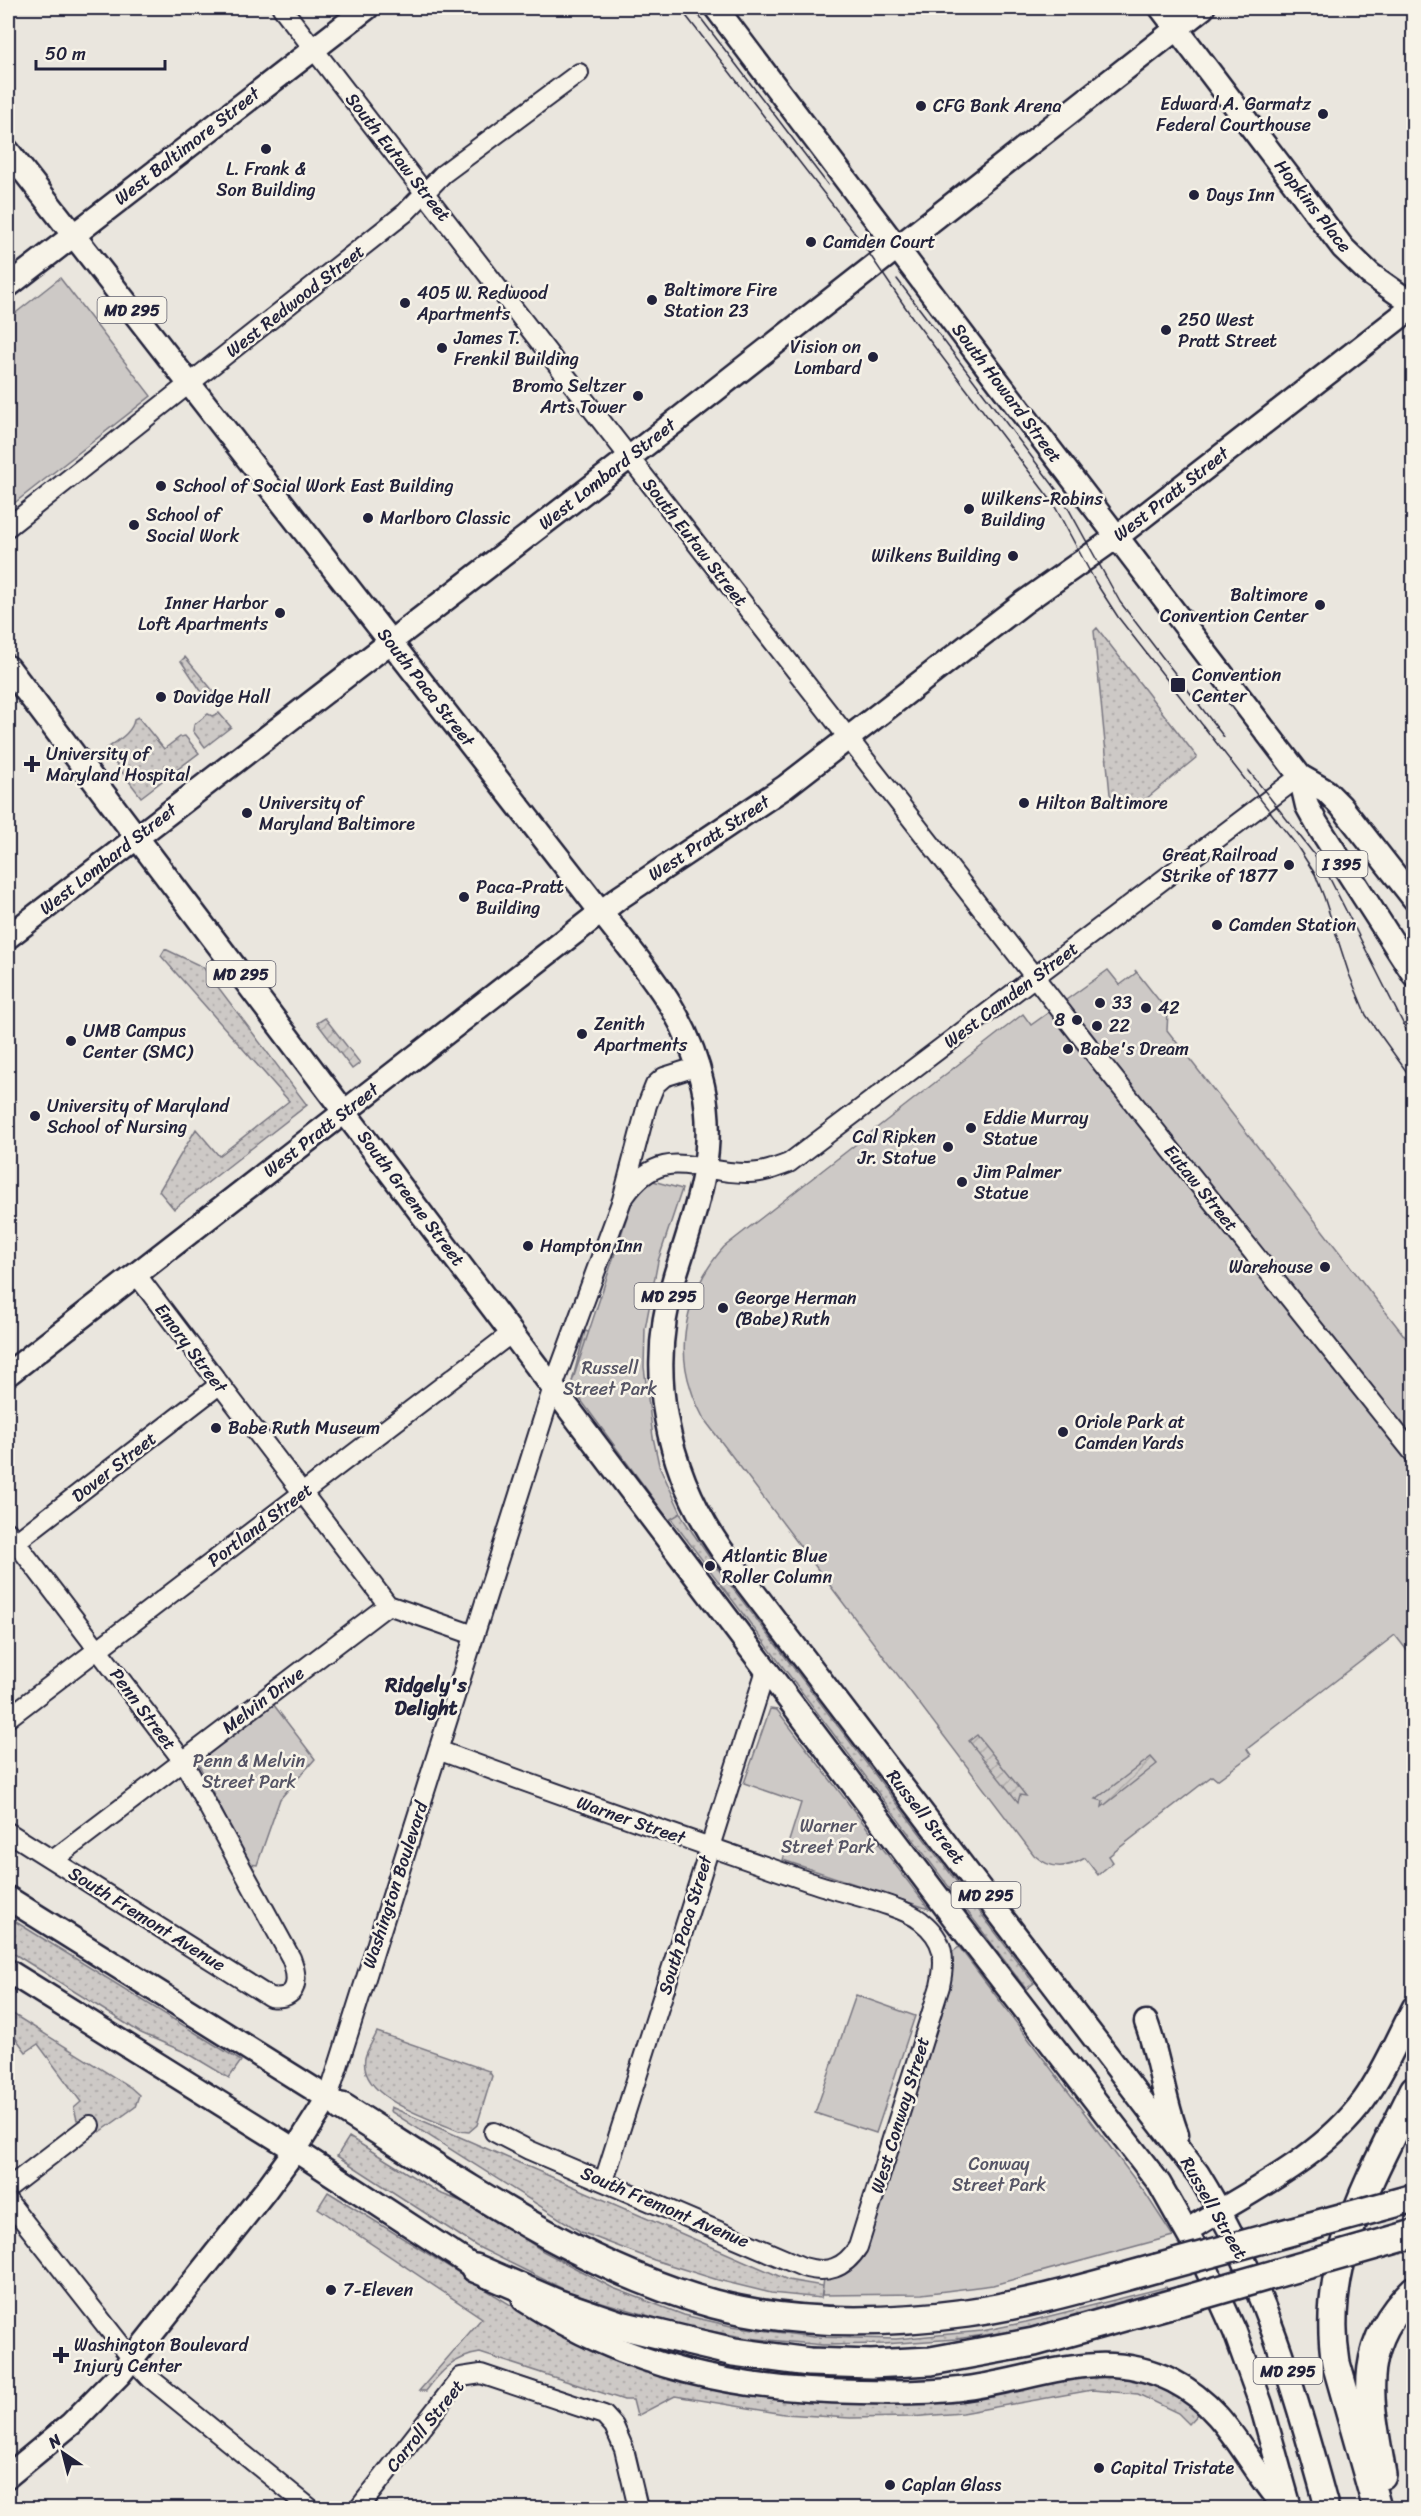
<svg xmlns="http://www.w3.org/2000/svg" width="1421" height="2516" viewBox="0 0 1421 2516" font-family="Sriracha,sans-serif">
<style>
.grass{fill:url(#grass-dots);stroke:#787680;stroke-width:1.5}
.park{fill:#cdc9c6;stroke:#787680;stroke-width:1.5}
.garden{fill:url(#garden-furrows);stroke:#787680;stroke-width:1.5}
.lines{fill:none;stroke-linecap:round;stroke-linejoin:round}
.minor-casing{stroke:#22223b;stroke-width:22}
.major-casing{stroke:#22223b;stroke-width:27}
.highway-casing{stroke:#22223b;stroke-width:32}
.minor{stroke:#f7f3e8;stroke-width:18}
.major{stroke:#f7f3e8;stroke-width:22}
.highway{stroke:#f7f3e8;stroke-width:27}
.tram{stroke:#22223b;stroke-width:1.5}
.highway-bridge-casing{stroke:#22223b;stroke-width:32;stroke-linecap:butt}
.highway-bridge{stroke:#f7f3e8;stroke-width:27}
.poi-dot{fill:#22223b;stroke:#f7f3e8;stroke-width:2}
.labels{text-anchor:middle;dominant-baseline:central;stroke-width:5;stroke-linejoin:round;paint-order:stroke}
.shield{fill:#f7f3e8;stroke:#62616f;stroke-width:1.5}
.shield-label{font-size:16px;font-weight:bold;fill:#22223b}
.poi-label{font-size:18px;fill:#22223b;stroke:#f7f3e8;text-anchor:start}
.street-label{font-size:18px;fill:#22223b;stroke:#f7f3e8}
.park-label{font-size:18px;fill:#555465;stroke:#f7f3e8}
.neighbourhood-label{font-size:20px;font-weight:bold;fill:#22223b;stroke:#f7f3e8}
</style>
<defs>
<pattern id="grass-dots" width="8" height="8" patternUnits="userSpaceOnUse" patternTransform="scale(1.5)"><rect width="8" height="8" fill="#cdc9c6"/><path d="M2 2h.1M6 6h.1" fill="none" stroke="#b0acab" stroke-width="1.8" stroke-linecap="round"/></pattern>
<pattern id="garden-furrows" width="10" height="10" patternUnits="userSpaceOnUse" patternTransform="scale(1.5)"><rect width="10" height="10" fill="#cdc9c6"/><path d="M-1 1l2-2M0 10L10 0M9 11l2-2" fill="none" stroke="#b0acab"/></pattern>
</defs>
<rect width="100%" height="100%" fill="#eae6de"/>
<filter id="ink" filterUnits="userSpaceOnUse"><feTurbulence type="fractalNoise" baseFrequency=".0167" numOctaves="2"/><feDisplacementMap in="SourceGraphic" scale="12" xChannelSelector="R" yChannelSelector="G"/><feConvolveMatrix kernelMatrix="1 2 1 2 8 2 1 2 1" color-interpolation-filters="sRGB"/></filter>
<g filter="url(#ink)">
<path class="grass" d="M 1097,628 L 1197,757 L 1135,808 L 1130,801 L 1122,808 L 1110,794 L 1094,631 Z
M 185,657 L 214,692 L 207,700 L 181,661 Z
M 219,713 L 231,727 L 205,747 L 193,731 L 194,725 L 208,714 L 212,716 Z
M 138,717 L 164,749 L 180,737 L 185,736 L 199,753 L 141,797 L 105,750 C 115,742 133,733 134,719 Z
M 165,949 L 203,967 L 307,1105 L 174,1209 L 159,1191 L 196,1129 L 219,1156 L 289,1101 L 161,956 Z
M 585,1331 L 637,1346 L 649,1449 L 684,1520 L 712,1561 L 1034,1983 L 1026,1989 L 580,1398 L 572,1382 Z
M 8,1917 L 241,2061 L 229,2078 L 189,2054 L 141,2033 L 8,1950 Z
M 8,2011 L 130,2087 L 139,2095 L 135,2107 L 100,2132 L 89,2118 L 77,2120 L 74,2108 L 81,2102 L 38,2044 L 26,2052 L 8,2028 Z
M 377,2032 L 489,2071 L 492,2076 L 477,2125 L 469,2132 L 459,2131 C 431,2119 358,2098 365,2058 C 367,2049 374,2040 377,2032 Z
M 391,2107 L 788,2280 L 823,2286 L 821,2298 L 771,2293 L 718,2280 L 654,2260 L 581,2232 L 390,2111 Z
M 349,2137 L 439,2193 L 474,2206 L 543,2251 L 613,2288 L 684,2315 L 731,2326 L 814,2337 L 896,2339 L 982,2331 L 1026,2322 L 1166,2287 L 1168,2291 L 1020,2330 L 956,2339 L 884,2344 L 823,2345 L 748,2338 L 684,2326 L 571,2293 L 476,2246 L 337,2156 Z
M 328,2192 L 561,2336 L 606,2358 L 678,2381 L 762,2397 L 873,2403 L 1079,2376 C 1127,2375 1161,2382 1201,2411 L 1189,2424 L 1178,2413 L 1138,2394 L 1092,2390 L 962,2413 L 910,2417 L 850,2418 L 784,2414 L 675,2396 L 637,2416 L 633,2400 L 624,2400 L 480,2353 C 454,2357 441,2371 426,2391 L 419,2391 L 482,2318 L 318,2208 Z"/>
<path class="park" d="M 60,278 L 151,396 L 8,508 L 8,319 Z
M 1108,970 L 1120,985 L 1136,973 L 1135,970 L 1168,1012 L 1167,1030 L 1413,1347 L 1413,1658 L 1395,1635 L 1247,1749 L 1251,1755 L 1217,1780 L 1212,1776 L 1109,1856 L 1113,1862 L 1098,1875 L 1085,1858 C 1067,1869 1050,1870 1034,1855 L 704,1419 C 699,1409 694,1400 691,1389 C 674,1340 691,1284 724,1247 L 1023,1014 L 1031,1025 Z
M 653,1181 L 682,1189 L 658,1261 L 645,1329 L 644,1367 L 653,1437 L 659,1465 L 681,1513 L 669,1520 L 575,1392 L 572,1382 L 632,1202 L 640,1189 Z
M 270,1700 L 315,1759 L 280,1799 L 257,1865 L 249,1864 L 196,1759 Z
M 770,1709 L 777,1710 L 929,1909 L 783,1860 L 801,1803 L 744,1783 Z
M 959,1947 L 1145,2193 L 1173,2236 L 993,2285 L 922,2294 L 822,2295 L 824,2278 L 853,2263 L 951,1953 Z
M 856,1995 L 915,2016 L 876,2133 L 815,2113 Z"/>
<path class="garden" d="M 325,1018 L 360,1063 L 352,1069 L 317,1023 Z
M 977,1735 L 1026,1796 L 1020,1795 L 1018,1802 L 969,1741 Z
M 1151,1757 L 1157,1764 L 1102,1807 L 1103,1801 L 1096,1799 Z"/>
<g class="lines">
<defs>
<path id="minor" d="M 282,8 L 552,358 L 1104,1066 L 1414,1454
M 8,527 L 405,213 L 443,174 L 579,73
M 625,1196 C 663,1142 696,1174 748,1173 C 763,1173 776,1168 789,1163 L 1300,776
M 136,1274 L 388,1605 L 474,1635
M 8,1532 L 183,1761 L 291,1958 C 299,1979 299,2001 270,1997 L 8,1832
M 8,1548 L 219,1385
M 8,1718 L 513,1332
M 438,1750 C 561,1796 686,1838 810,1882 C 838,1892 902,1905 921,1921 C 945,1940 946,1959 940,1986 L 858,2247 C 844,2269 827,2274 803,2267 L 529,2150 L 494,2132
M 53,1860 L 388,1605
M 328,2098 L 553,1387 L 622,1200 L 647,1105 L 655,1085 L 664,1077 L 699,1066
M 604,2181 L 766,1670
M 8,2188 L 90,2125
M 8,2201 L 132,2359 L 151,2379 L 310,2508
M 359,2508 L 461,2377 L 481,2374 L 604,2415 L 614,2426 L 624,2449 L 638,2508"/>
<path id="major" d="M 716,8 L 997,380 L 1300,776 L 1326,791 L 1341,806 L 1414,899
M 1161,8 L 1343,248 L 1370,274 L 1414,305
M 8,151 L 601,912 C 646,970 687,1012 703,1086 C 718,1154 695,1212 675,1276 C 645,1371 666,1471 723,1552 L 1198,2174 C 1263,2279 1295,2390 1327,2508
M 8,286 L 367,8
M 8,667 L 954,1918 L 1159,2183 L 1203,2261 L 1235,2332 L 1261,2404 L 1290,2508
M 1300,776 L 1307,806 L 1317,824 L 1414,975
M 8,937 L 648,443 L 1203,8
M 8,1374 L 619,898 L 785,787 L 1023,603 L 1118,536 L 1414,306
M 8,1898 L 339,2105
M 8,1971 L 295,2150 L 489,2277
M 1146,2022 C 1160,2059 1163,2098 1177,2134
M 1188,2230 C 1247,2193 1322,2158 1364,2100 C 1384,2072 1398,2038 1414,2007
M 524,2300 C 628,2368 738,2391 860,2392 C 894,2393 927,2393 960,2389 C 1036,2381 1098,2344 1173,2381 C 1230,2410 1246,2465 1286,2508
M 8,2476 L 71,2424 L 120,2374 L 265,2191 L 295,2150 L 328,2098"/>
<path id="highway" d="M 342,2107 C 459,2181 578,2267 714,2304 C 794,2325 885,2324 967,2313 C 1031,2304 1094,2285 1157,2268
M 475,2268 L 556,2303 L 620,2325 L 734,2352 L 809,2362 L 871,2364 L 931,2361 L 1034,2342 L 1181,2301
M 1382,2475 C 1370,2401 1354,2348 1414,2290
M 1377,2508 L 1336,2363 C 1319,2264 1372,2176 1414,2090"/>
</defs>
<use href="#minor" class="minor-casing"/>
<use href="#major" class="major-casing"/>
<use href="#highway" class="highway-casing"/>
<use href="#minor" class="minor"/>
<use href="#major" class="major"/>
<use href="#highway" class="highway"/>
<path class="tram" d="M 680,8 L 860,240 L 914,320 L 1053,503 L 1096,583 L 1118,617 L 1297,846 L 1315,874 L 1324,897 L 1349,974 L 1366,1015 L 1414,1082
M 693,8 L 828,185
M 897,279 L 1062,497 L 1120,602 L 1224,737
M 1249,771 L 1324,867 L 1414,1045"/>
<defs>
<path id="highway-bridge" d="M 1157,2268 L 1414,2198
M 1181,2301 L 1414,2234"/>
</defs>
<use href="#highway-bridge" class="highway-bridge-casing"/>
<use href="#highway-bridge" class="highway-bridge"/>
</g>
</g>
<g class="poi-dot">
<circle cx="921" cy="106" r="6"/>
<circle cx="1323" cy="114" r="6"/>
<circle cx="266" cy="149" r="6"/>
<circle cx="1194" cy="195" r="6"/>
<circle cx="811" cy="242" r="6"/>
<circle cx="652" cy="300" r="6"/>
<circle cx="405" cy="303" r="6"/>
<circle cx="1166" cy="330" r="6"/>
<circle cx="442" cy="348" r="6"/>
<circle cx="873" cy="357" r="6"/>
<circle cx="638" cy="396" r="6"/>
<circle cx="161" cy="486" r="6"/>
<circle cx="969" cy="509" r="6"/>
<circle cx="368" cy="518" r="6"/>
<circle cx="134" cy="525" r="6"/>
<circle cx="1013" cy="556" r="6"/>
<circle cx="1320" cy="605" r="6"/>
<circle cx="280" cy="613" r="6"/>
<rect x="1170" y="677" width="16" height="16" rx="3"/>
<circle cx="161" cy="697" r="6"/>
<path d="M29 755h6v6h6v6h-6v6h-6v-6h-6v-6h6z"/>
<circle cx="1024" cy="803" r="6"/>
<circle cx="247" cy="813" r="6"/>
<circle cx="1289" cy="865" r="6"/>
<circle cx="464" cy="897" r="6"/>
<circle cx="1217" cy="925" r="6"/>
<circle cx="1100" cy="1003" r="6"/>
<circle cx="1146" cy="1008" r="6"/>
<circle cx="1077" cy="1020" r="6"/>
<circle cx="1097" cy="1026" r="6"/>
<circle cx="582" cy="1034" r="6"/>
<circle cx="71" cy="1041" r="6"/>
<circle cx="1068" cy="1049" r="6"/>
<circle cx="35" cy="1116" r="6"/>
<circle cx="971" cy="1128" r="6"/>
<circle cx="948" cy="1147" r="6"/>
<circle cx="962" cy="1182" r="6"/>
<circle cx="528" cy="1246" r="6"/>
<circle cx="1325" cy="1267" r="6"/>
<circle cx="723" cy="1308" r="6"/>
<circle cx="216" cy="1428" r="6"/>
<circle cx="1063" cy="1432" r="6"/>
<circle cx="710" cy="1566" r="6"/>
<circle cx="331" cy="2290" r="6"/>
<path d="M58 2346h6v6h6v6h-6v6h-6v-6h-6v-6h6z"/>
<circle cx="1099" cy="2468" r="6"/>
<circle cx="890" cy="2485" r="6"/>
</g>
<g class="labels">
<g class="shield">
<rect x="97.5" y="297" width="69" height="26" rx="4.5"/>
<rect x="1316.5" y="851" width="51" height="26" rx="4.5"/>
<rect x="206.5" y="961" width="69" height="26" rx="4.5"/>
<rect x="634.5" y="1283" width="69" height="26" rx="4.5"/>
<rect x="951.5" y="1882" width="69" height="26" rx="4.5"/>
<rect x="1253.5" y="2358" width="69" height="26" rx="4.5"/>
</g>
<g class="shield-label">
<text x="132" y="310">MD 295</text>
<text x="1342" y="864">I 395</text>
<text x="241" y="974">MD 295</text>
<text x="669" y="1296">MD 295</text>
<text x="986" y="1895">MD 295</text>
<text x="1288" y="2371">MD 295</text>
</g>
<g class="poi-label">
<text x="1311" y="104" text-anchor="end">Edward A. Garmatz<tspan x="1311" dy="21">Federal Courthouse</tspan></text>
<text x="933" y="106">CFG Bank Arena</text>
<text x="266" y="169" text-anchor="middle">L. Frank &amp;<tspan x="266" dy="21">Son Building</tspan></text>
<text x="1206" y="195">Days Inn</text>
<text x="823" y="242">Camden Court</text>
<text x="664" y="290">Baltimore Fire<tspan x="664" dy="21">Station 23</tspan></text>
<text x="417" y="293">405 W. Redwood<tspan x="417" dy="21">Apartments</tspan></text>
<text x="1178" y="320">250 West<tspan x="1178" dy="21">Pratt Street</tspan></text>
<text x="454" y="338">James T.<tspan x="454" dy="21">Frenkil Building</tspan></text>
<text x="861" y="347" text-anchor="end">Vision on<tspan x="861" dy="21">Lombard</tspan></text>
<text x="626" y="386" text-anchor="end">Bromo Seltzer<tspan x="626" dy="21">Arts Tower</tspan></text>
<text x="173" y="486">School of Social Work East Building</text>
<text x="981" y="499">Wilkens-Robins<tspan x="981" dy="21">Building</tspan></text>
<text x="146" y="515">School of<tspan x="146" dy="21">Social Work</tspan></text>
<text x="380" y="518">Marlboro Classic</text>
<text x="1001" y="556" text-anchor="end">Wilkens Building</text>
<text x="1308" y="595" text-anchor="end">Baltimore<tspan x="1308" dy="21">Convention Center</tspan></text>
<text x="268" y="603" text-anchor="end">Inner Harbor<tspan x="268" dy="21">Loft Apartments</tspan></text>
<text x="1192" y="675">Convention<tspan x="1192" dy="21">Center</tspan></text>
<text x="173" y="697">Davidge Hall</text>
<text x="46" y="754">University of<tspan x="46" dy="21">Maryland Hospital</tspan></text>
<text x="259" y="803">University of<tspan x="259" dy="21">Maryland Baltimore</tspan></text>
<text x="1036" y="803">Hilton Baltimore</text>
<text x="1277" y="855" text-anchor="end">Great Railroad<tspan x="1277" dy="21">Strike of 1877</tspan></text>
<text x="476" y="887">Paca-Pratt<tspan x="476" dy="21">Building</tspan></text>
<text x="1229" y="925">Camden Station</text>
<text x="1112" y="1003">33</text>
<text x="1158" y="1008">42</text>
<text x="1065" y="1020" text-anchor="end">8</text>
<text x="594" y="1024">Zenith<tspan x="594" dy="21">Apartments</tspan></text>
<text x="1109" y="1026">22</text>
<text x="83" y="1031">UMB Campus<tspan x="83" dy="21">Center (SMC)</tspan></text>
<text x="1080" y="1049">Babe's Dream</text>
<text x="47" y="1106">University of Maryland<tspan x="47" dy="21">School of Nursing</tspan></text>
<text x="983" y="1118">Eddie Murray<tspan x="983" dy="21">Statue</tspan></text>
<text x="936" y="1137" text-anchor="end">Cal Ripken<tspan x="936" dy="21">Jr. Statue</tspan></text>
<text x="974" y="1172">Jim Palmer<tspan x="974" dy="21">Statue</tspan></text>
<text x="540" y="1246">Hampton Inn</text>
<text x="1313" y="1267" text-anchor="end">Warehouse</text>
<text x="735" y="1298">George Herman<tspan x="735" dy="21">(Babe) Ruth</tspan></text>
<text x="1075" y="1422">Oriole Park at<tspan x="1075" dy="21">Camden Yards</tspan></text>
<text x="228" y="1428">Babe Ruth Museum</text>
<text x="722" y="1556">Atlantic Blue<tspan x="722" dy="21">Roller Column</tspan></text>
<text x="343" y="2290">7-Eleven</text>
<text x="74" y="2345">Washington Boulevard<tspan x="74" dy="21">Injury Center</tspan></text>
<text x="1111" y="2468">Capital Tristate</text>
<text x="902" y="2485">Caplan Glass</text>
</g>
<g class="street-label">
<text transform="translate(187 146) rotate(-38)">West Baltimore Street</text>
<text transform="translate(398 157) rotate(52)">South Eutaw Street</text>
<text transform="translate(1313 206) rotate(52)">Hopkins Place</text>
<text transform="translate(295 301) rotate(-38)">West Redwood Street</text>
<text transform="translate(1007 393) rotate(53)">South Howard Street</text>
<text transform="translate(607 474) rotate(-38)">West Lombard Street</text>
<text transform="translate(1171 494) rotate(-38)">West Pratt Street</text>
<text transform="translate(695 542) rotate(52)">South Eutaw Street</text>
<text transform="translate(426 687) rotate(52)">South Paca Street</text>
<text transform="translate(709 838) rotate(-33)">West Pratt Street</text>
<text transform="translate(108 859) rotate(-38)">West Lombard Street</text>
<text transform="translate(1011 995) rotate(-37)">West Camden Street</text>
<text transform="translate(321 1130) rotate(-38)">West Pratt Street</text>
<text transform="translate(1201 1188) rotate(51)">Eutaw Street</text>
<text transform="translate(411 1198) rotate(53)">South Greene Street</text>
<text transform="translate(191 1348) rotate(53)">Emory Street</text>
<text transform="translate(114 1467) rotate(-38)">Dover Street</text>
<text transform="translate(260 1525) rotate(-37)">Portland Street</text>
<text transform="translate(263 1700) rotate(-37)">Melvin Drive</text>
<text transform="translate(143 1709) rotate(53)">Penn Street</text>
<text transform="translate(926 1817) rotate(52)">Russell Street</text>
<text transform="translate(631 1820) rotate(19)">Warner Street</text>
<text transform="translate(395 1885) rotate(-72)">Washington Boulevard</text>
<text transform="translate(147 1919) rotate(32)">South Fremont Avenue</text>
<text transform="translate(685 1925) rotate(-73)">South Paca Street</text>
<text transform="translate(900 2115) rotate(-73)">West Conway Street</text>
<text transform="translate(665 2207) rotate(23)">South Fremont Avenue</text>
<text transform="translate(1214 2208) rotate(60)">Russell Street</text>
<text transform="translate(425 2426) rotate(-51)">Carroll Street</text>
</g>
<g class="park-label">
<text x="610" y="1368">Russell<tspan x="610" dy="21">Street Park</tspan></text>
<text x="249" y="1761">Penn &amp; Melvin<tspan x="249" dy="21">Street Park</tspan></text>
<text x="828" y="1826">Warner<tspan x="828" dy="21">Street Park</tspan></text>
<text x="999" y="2164">Conway<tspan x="999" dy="21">Street Park</tspan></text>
</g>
<g class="neighbourhood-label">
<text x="426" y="1685">Ridgely's<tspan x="426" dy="23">Delight</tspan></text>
</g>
</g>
<rect width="1421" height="2516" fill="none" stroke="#f7f3e8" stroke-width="30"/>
<rect x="15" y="15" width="1391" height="2486" fill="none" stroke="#22223b" stroke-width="2" filter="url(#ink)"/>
<g transform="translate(63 2453) rotate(325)" stroke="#f7f3e8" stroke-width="4.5" paint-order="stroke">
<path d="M0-4.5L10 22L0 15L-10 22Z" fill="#22223b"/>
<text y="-9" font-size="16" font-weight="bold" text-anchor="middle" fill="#22223b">N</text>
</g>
<path d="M36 60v9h129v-9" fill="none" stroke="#22223b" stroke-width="3"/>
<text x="45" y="60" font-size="18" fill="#22223b" stroke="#f7f3e8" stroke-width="4.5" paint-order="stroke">50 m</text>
</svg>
